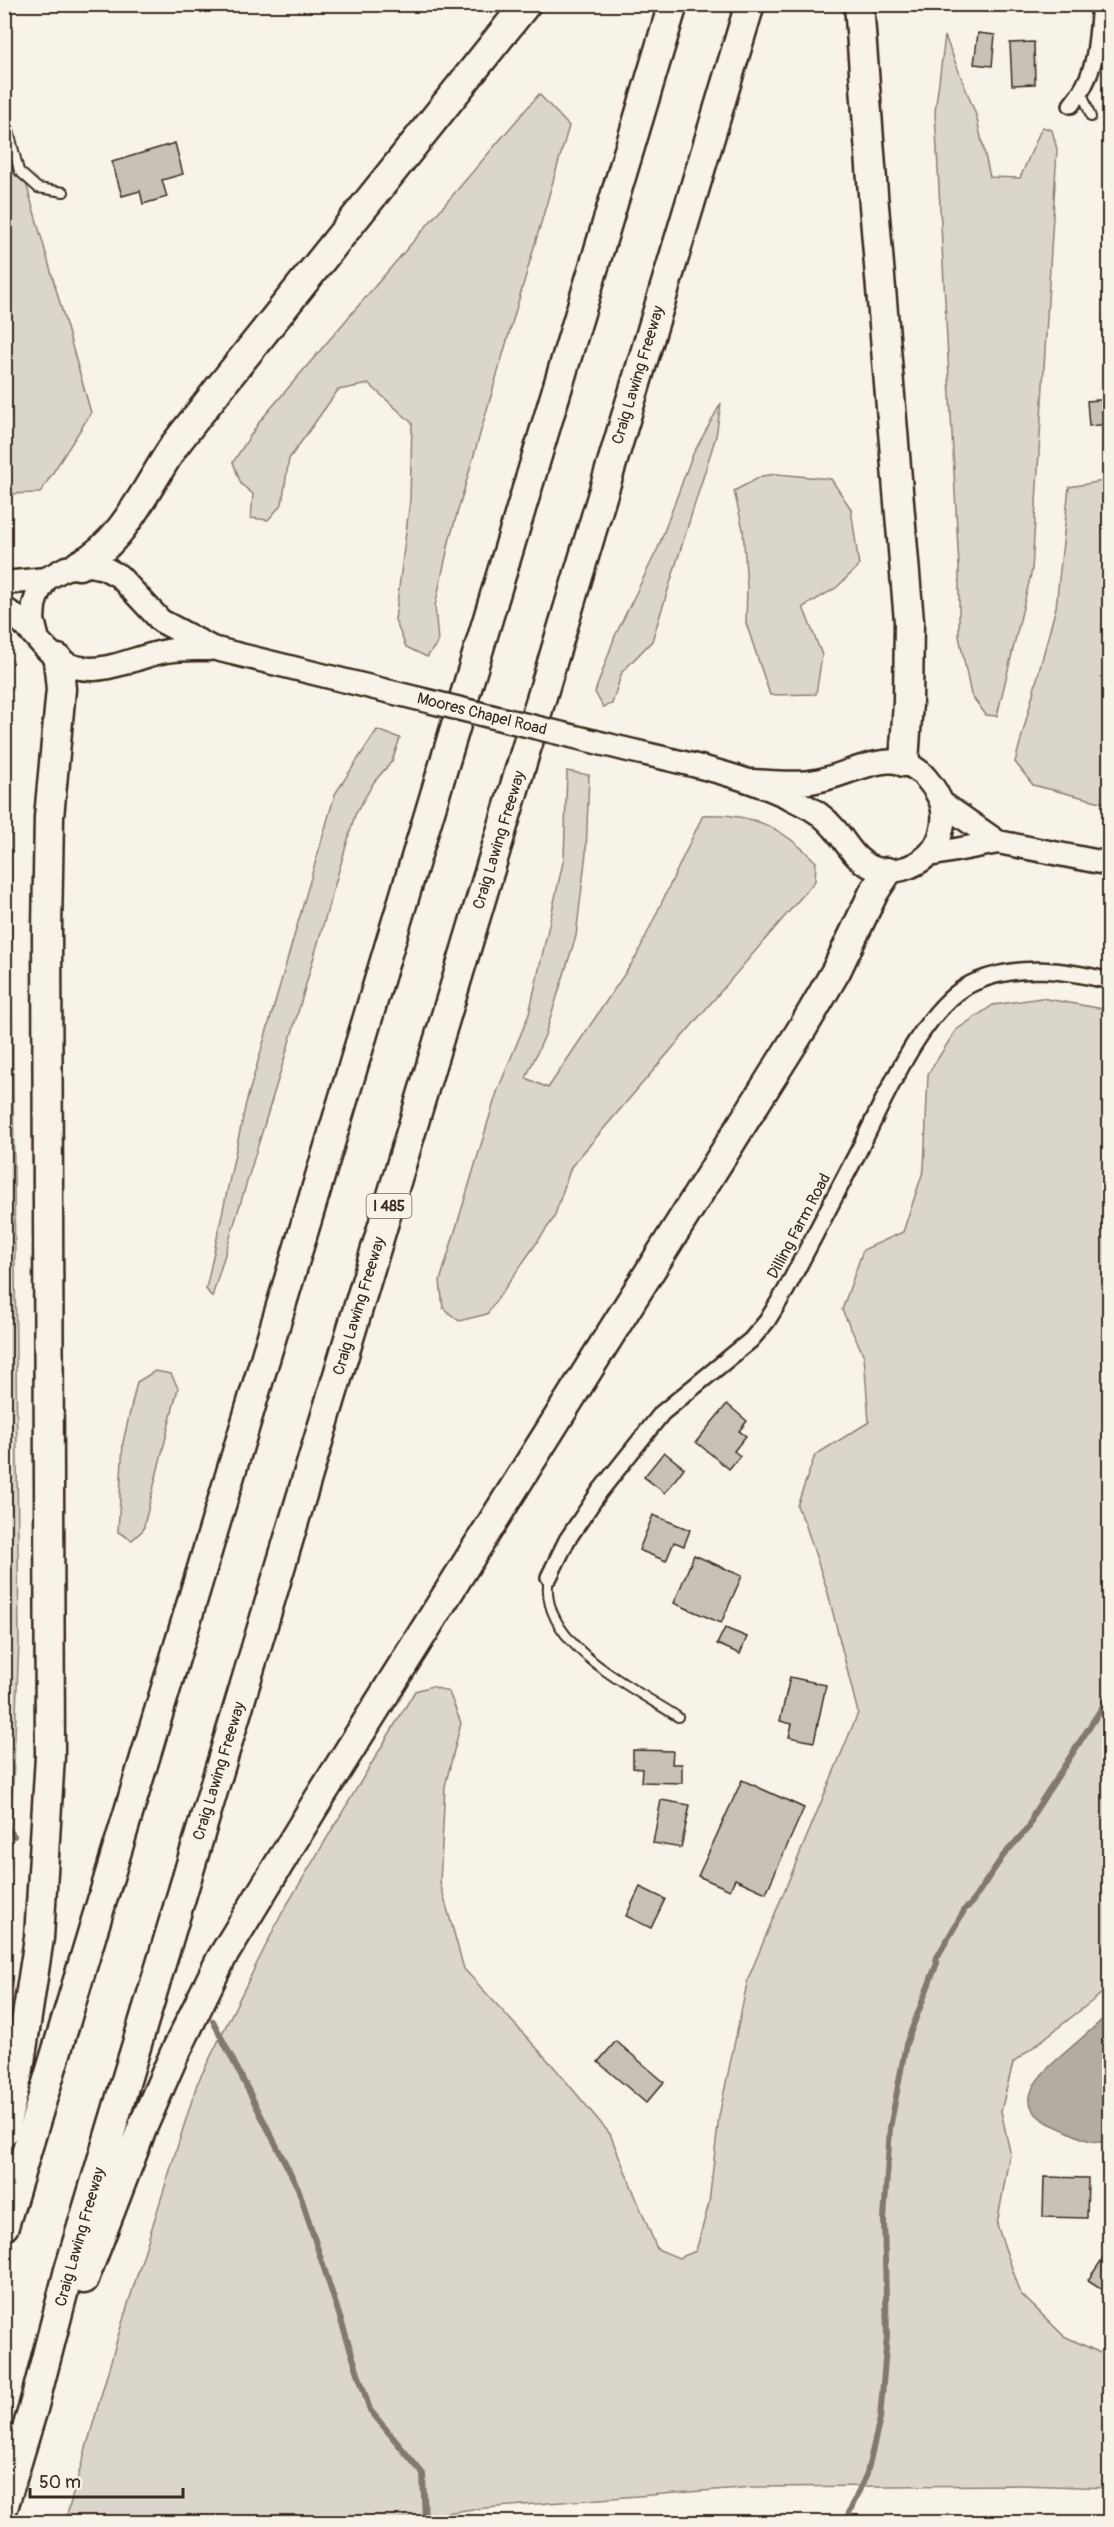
<svg xmlns="http://www.w3.org/2000/svg" width="1114" height="2527" viewBox="0 0 1114 2527" font-family="Pangolin,sans-serif">
<style>
.green{fill:#dbd6cb;stroke:#8b8074;stroke-width:1.5}
.water{fill:#b4aca0;stroke:#84786c;stroke-width:1.5}
.lines{fill:none;stroke-linecap:round;stroke-linejoin:round}
.stream{stroke:#84786c;stroke-width:6}
.building{fill:#c8c1b6;stroke:#3b2a1e;stroke-width:1.5}
.lane-casing{stroke:#3b2a1e;stroke-width:12}
.street-casing{stroke:#3b2a1e;stroke-width:20}
.secondary-casing{stroke:#3b2a1e;stroke-width:27}
.highway-casing{stroke:#3b2a1e;stroke-width:33}
.lane{stroke:#f7f3e8;stroke-width:8}
.street{stroke:#f7f3e8;stroke-width:15}
.secondary{stroke:#f7f3e8;stroke-width:22}
.highway{stroke:#f7f3e8;stroke-width:28}
.secondary-bridge-casing{stroke:#3b2a1e;stroke-width:27;stroke-linecap:butt}
.secondary-bridge{stroke:#f7f3e8;stroke-width:22}
.labels{text-anchor:middle;dominant-baseline:central;stroke-width:4.5;stroke-linejoin:round;paint-order:stroke}
.shield{fill:#f7f3e8;stroke:#73665b;stroke-width:1.5}
.shield-label{font-size:15px;font-weight:bold;fill:#3b2a1e}
.street-label{font-size:16px;fill:#3b2a1e;stroke:#f7f3e8}
</style>
<rect width="100%" height="100%" fill="#f7f3e8"/>
<filter id="ink" filterUnits="userSpaceOnUse"><feTurbulence type="fractalNoise" baseFrequency=".0167" numOctaves="2"/><feDisplacementMap in="SourceGraphic" scale="12" xChannelSelector="R" yChannelSelector="G"/><feConvolveMatrix kernelMatrix="1 2 1 2 8 2 1 2 1" color-interpolation-filters="sRGB"/></filter>
<g filter="url(#ink)">
<path class="green" d="M 945,36 L 976,115 L 990,177 L 1020,178 L 1042,127 L 1052,130 L 1057,149 L 1032,570 L 997,716 L 986,715 L 971,695 L 959,636 L 959,567 L 935,112 Z
M 539,94 L 569,126 L 450,538 L 435,606 L 438,642 L 427,657 L 406,647 L 395,620 L 410,500 L 412,423 L 369,384 L 338,390 L 289,459 L 282,504 L 268,520 L 251,518 L 253,494 L 241,484 L 233,462 L 260,421 Z
M 4,105 L 91,413 L 40,493 L 5,494 Z
M 721,403 L 716,436 L 652,641 L 622,672 L 612,704 L 603,707 L 595,692 L 615,636 L 658,548 L 692,456 Z
M 777,474 L 831,479 L 851,509 L 859,566 L 836,588 L 803,607 L 822,655 L 816,694 L 770,695 L 746,623 L 747,587 L 743,529 L 734,491 L 762,476 Z
M 1109,480 L 1110,481 L 1109,804 L 1033,785 L 1015,762 L 1056,607 L 1069,487 Z
M 377,730 L 400,738 L 392,761 L 374,782 L 355,815 L 287,1050 L 212,1297 L 206,1289 L 246,1103 L 335,794 Z
M 567,771 L 589,775 L 586,853 L 576,936 L 545,1035 L 526,1078 L 548,1088 L 636,957 L 703,815 C 753,813 782,827 816,862 L 815,881 L 571,1167 L 554,1218 L 487,1314 L 459,1321 L 443,1308 L 440,1281 L 497,1092 L 529,1014 L 564,858 Z
M 5,785 L 10,797 L 19,1642 L 10,1852 L 5,1920 Z
M 1041,998 L 1109,1010 L 1110,1987 L 1013,2063 L 1001,2111 L 1010,2152 L 997,2225 L 1021,2294 L 1064,2336 L 1109,2357 L 1109,2488 L 1021,2485 L 753,2487 L 473,2509 L 386,2522 L 65,2522 L 119,2333 L 197,2084 L 282,1913 L 415,1691 L 432,1686 L 449,1692 L 461,1723 L 445,1786 L 440,1883 L 464,1969 L 554,2067 L 610,2134 L 657,2249 L 679,2258 L 696,2251 L 709,2203 L 719,2116 L 748,1979 L 858,1713 L 828,1593 L 805,1523 L 797,1506 L 815,1455 L 869,1422 L 864,1356 L 842,1310 L 863,1250 L 903,1232 L 924,1169 L 928,1074 L 956,1030 L 993,1005 Z
M 155,1371 L 171,1374 L 178,1388 L 143,1530 L 132,1540 L 118,1532 L 123,1442 L 137,1382 Z"/>
<path class="water" d="M 1109,2013 L 1109,2141 C 1092,2146 1074,2134 1057,2127 C 1004,2105 1040,2074 1068,2050 C 1082,2038 1096,2026 1109,2013 Z"/>
<g class="lines">
<path class="stream" d="M 4,1824 L 14,1836
M 213,2021 L 298,2188 L 370,2410 L 423,2474 L 425,2522
M 845,2522 L 867,2473 L 880,2419 L 887,2336 L 884,2220 L 890,2128 L 906,2044 L 937,1963 L 936,1959 L 965,1909 L 970,1905 L 1003,1856 L 1029,1827 L 1034,1813 L 1103,1706 L 1110,1686"/>
</g>
<path class="building" d="M 978,33 L 995,35 L 992,66 L 974,64 Z
M 1034,42 L 1035,84 L 1012,85 L 1010,43 Z
M 175,143 L 183,174 L 162,180 L 167,197 L 143,204 L 140,191 L 122,196 L 112,162 Z
M 1110,399 L 1110,424 L 1089,426 L 1087,401 Z
M 727,1404 L 747,1421 L 739,1431 L 746,1436 L 734,1451 L 740,1456 L 729,1469 L 696,1442 Z
M 664,1452 L 684,1468 L 665,1493 L 644,1477 Z
M 653,1515 L 690,1530 L 684,1546 L 674,1542 L 666,1561 L 639,1550 Z
M 694,1555 L 742,1576 L 721,1623 L 674,1603 Z
M 725,1628 L 747,1637 L 740,1654 L 717,1644 Z
M 790,1677 L 826,1685 L 814,1742 L 789,1737 L 792,1724 L 780,1721 Z
M 633,1750 L 673,1751 L 672,1764 L 682,1764 L 682,1783 L 641,1782 L 642,1769 L 633,1768 Z
M 742,1780 L 804,1808 L 766,1893 L 735,1879 L 730,1890 L 698,1876 Z
M 661,1800 L 690,1805 L 681,1848 L 653,1843 Z
M 640,1887 L 665,1899 L 651,1928 L 626,1916 Z
M 616,2041 L 664,2082 L 646,2103 L 598,2062 Z
M 1044,2177 L 1088,2178 L 1087,2218 L 1043,2217 Z
M 1110,2248 L 1110,2294 L 1088,2280 Z"/>
<g class="lines">
<defs>
<path id="lane" d="M 1082,92 L 1091,117
M 4,111 L 19,171 L 38,188 L 64,192
M 549,1577 C 536,1643 633,1687 678,1717"/>
<path id="street" d="M 1071,105 C 1098,73 1096,44 1100,4
M 549,1577 L 567,1540 L 600,1491 L 662,1413 L 751,1340 L 767,1321 L 786,1290 C 810,1244 834,1198 858,1152 C 883,1103 923,1004 975,982 C 1019,963 1065,970 1110,981"/>
<path id="secondary" d="M 4,583 L 46,579
M 4,609 C 27,621 38,645 58,659 C 94,683 130,657 167,651 C 181,648 195,649 209,649
M 37,636 L 33,620 L 34,605 L 38,593 L 46,579 L 66,568 L 91,565 L 104,568 L 119,576 L 161,621 L 212,648 L 391,692
M 596,742 C 661,759 741,771 800,803 C 813,809 824,816 833,827 C 847,842 853,860 874,868 C 892,875 914,868 928,855 C 941,843 946,822 942,805 C 939,795 932,785 926,778 C 896,742 852,775 816,781 C 796,785 773,782 752,781
M 942,803 L 998,842 L 1110,864
M 929,855 L 998,842"/>
<path id="highway" d="M 859,4 L 873,194 L 909,621 L 908,702 L 904,762
M 79,565 C 123,543 147,486 174,446 C 189,426 205,407 220,387 L 526,4
M 4,2131 L 19,2069 L 39,1938 L 50,1756 L 47,930 L 49,817 L 61,689 L 58,659
M 4,2226 L 673,4
M 84,2279 L 143,2126 L 174,2055 L 221,1959 L 315,1805 L 805,1024 L 836,971 L 874,892 L 887,872
M 4,2505 L 33,2409 L 69,2270 L 750,4"/>
</defs>
<use href="#lane" class="lane-casing"/>
<use href="#street" class="street-casing"/>
<use href="#secondary" class="secondary-casing"/>
<use href="#highway" class="highway-casing"/>
<use href="#lane" class="lane"/>
<use href="#street" class="street"/>
<use href="#secondary" class="secondary"/>
<use href="#highway" class="highway"/>
<defs>
<path id="secondary-bridge" d="M 391,692 L 596,742"/>
</defs>
<use href="#secondary-bridge" class="secondary-bridge-casing"/>
<use href="#secondary-bridge" class="secondary-bridge"/>
</g>
</g>
<g class="labels">
<rect class="shield" x="366.5" y="1194" width="45" height="24" rx="4.5"/>
<g class="shield-label">
<text x="389" y="1206">I 485</text>
</g>
<g class="street-label">
<text transform="translate(638 375) rotate(-73)">Craig Lawing Freeway</text>
<text transform="translate(482 714) rotate(14)">Moores Chapel Road</text>
<text transform="translate(499 840) rotate(-73)">Craig Lawing Freeway</text>
<text transform="translate(799 1226) rotate(-62)">Dilling Farm Road</text>
<text transform="translate(359 1306) rotate(-73)">Craig Lawing Freeway</text>
<text transform="translate(219 1771) rotate(-73)">Craig Lawing Freeway</text>
<text transform="translate(80 2237) rotate(-74)">Craig Lawing Freeway</text>
</g>
</g>
<rect width="1114" height="2527" fill="none" stroke="#f7f3e8" stroke-width="24"/>
<rect x="12" y="12" width="1090" height="2503" fill="none" stroke="#3b2a1e" stroke-width="2" filter="url(#ink)"/>
<path d="M30 2488v9h153v-9" fill="none" stroke="#3b2a1e" stroke-width="3"/>
<text x="39" y="2488" font-size="18" fill="#3b2a1e" stroke="#f7f3e8" stroke-width="4.5" paint-order="stroke">50 m</text>
</svg>
